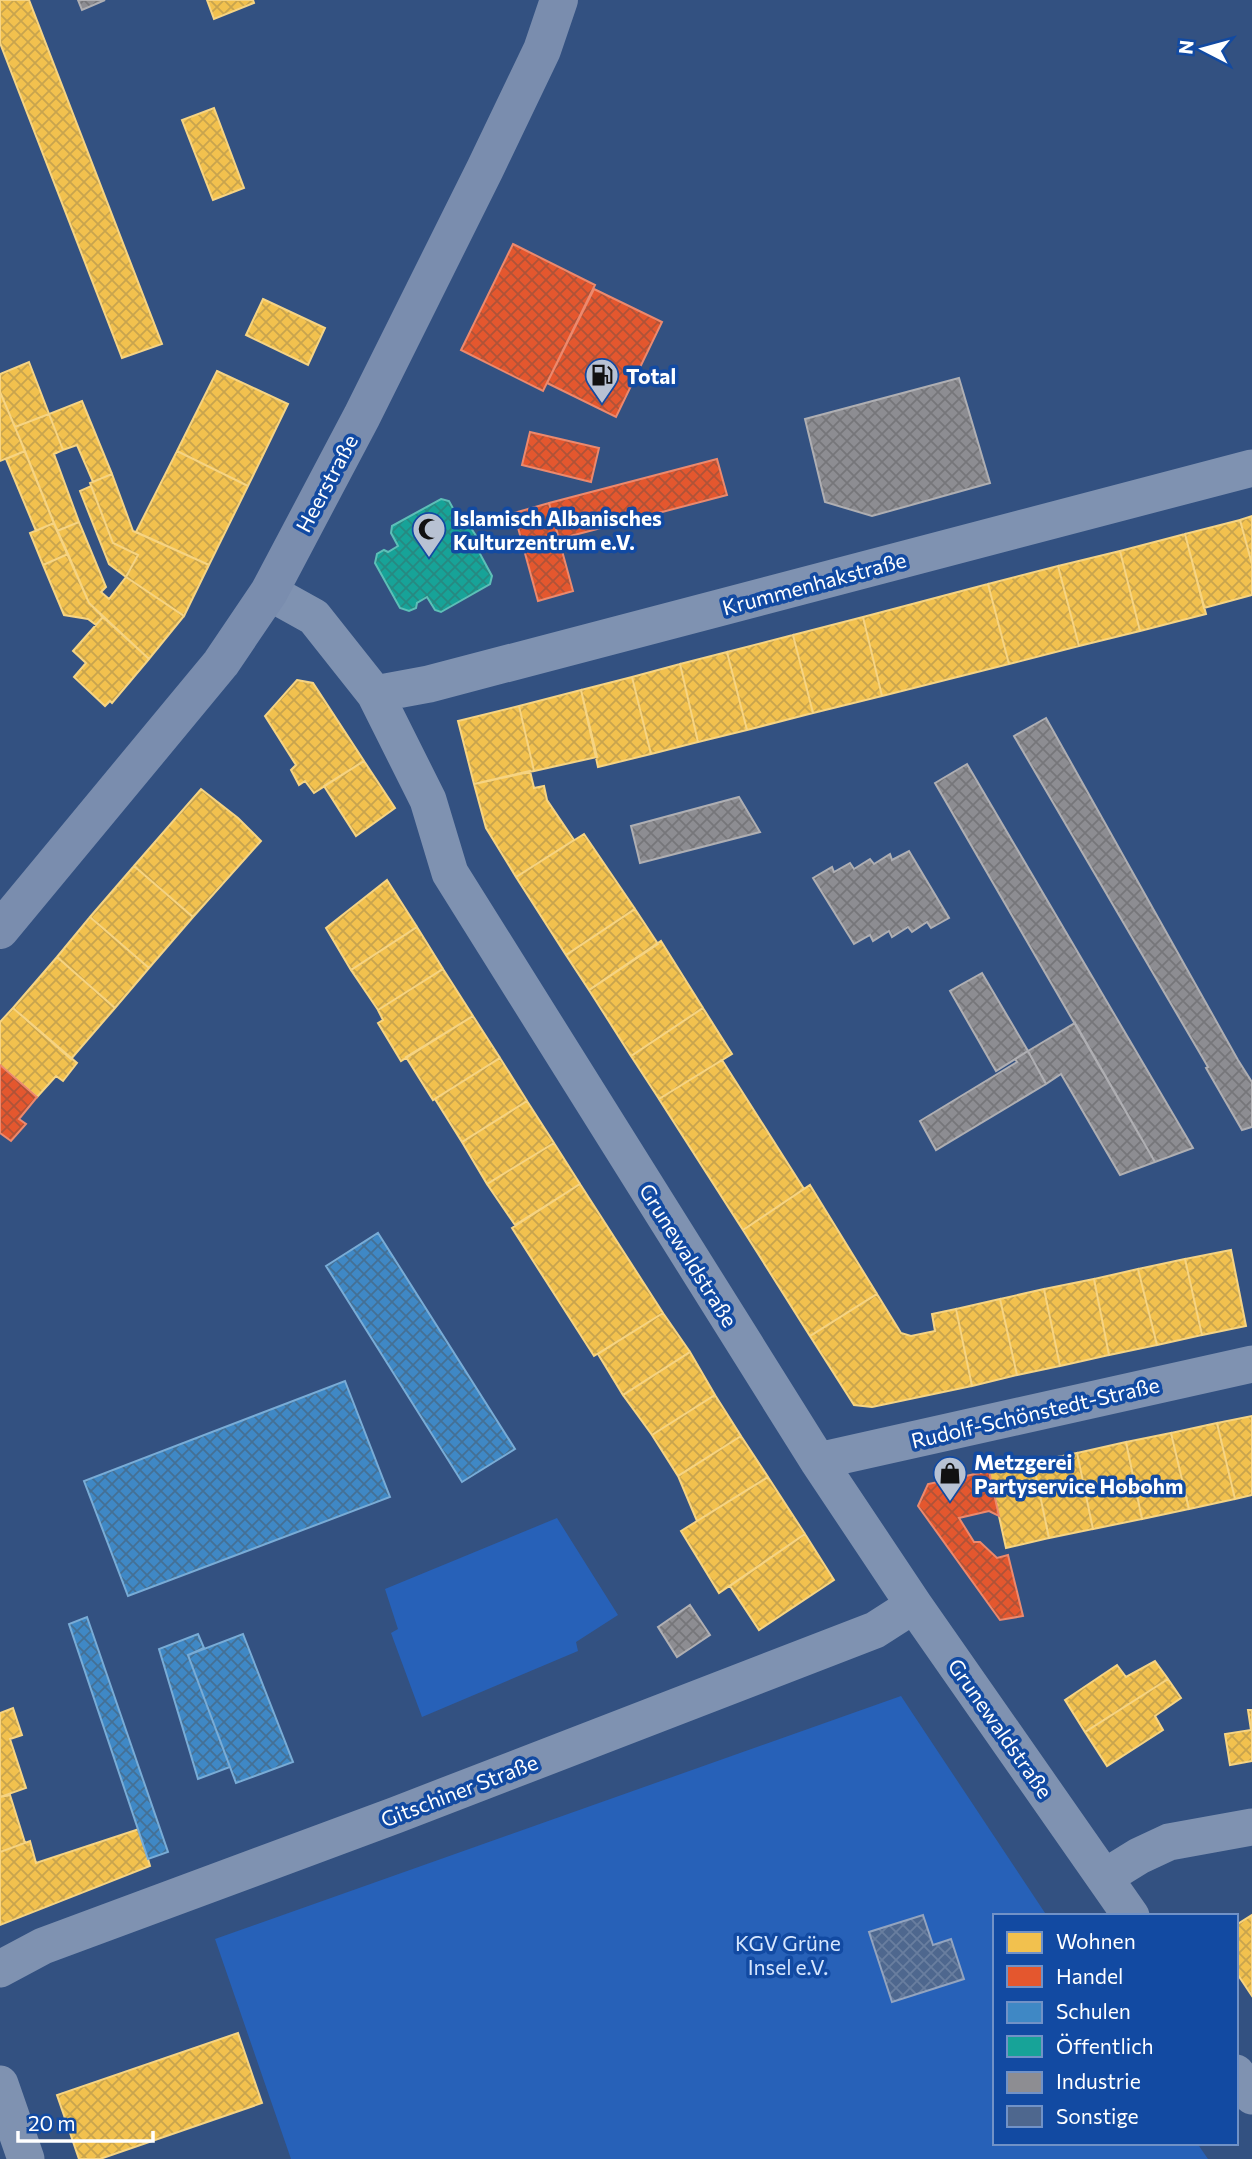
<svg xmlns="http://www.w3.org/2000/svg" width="1252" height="2159" viewBox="0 0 1252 2159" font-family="Commissioner,sans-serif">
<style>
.garden{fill:#2761b8}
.homes{fill:url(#homes-cross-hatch);stroke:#f6d483;stroke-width:2}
.shops{fill:url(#shops-cross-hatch);stroke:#ec896d;stroke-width:2}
.schools{fill:url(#schools-cross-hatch);stroke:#79acd6;stroke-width:2}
.public{fill:url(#public-cross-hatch);stroke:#5dbfb7;stroke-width:2}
.industry{fill:url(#industry-cross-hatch);stroke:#afafb3;stroke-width:2}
.building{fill:url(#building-cross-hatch);stroke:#93a4bf;stroke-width:2}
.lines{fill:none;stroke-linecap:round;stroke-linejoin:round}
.street{stroke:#7f92b1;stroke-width:37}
.secondary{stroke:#7a8dae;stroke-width:38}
.labels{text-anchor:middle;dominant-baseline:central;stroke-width:7;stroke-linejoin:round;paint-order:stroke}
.poi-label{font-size:21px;font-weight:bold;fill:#fff;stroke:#124aa2;text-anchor:start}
.street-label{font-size:21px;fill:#fff;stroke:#124aa2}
.park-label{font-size:21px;fill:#d5e6fe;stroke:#124aa2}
</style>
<defs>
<pattern id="homes-cross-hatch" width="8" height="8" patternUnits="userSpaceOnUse" patternTransform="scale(1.75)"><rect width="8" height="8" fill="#f2c14e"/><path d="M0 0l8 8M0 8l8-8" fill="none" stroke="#c8a44e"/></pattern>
<pattern id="shops-cross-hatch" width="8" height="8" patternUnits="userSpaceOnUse" patternTransform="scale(1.75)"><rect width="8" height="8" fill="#e4572e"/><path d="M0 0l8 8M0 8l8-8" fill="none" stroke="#af5338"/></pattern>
<pattern id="schools-cross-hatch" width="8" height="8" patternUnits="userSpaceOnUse" patternTransform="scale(1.75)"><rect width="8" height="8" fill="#3f88c5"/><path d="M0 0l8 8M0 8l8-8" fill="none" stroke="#447095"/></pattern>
<pattern id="public-cross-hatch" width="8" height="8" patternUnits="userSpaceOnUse" patternTransform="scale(1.75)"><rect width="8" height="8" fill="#17a398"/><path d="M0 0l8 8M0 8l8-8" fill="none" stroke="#278981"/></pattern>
<pattern id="industry-cross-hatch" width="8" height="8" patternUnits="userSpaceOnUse" patternTransform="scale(1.75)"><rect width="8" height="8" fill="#8d8d92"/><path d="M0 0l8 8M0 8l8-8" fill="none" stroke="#76767a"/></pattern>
<pattern id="building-cross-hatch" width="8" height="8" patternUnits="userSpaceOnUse" patternTransform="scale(1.75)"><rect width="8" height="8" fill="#4e678e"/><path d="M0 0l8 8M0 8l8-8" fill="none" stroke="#697e9f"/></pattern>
</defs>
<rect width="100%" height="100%" fill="#335181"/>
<path class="garden" d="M 557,1518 L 618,1615 L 576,1642 L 578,1651 L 422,1717 L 391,1633 L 398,1629 L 385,1589 Z
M 901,1696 L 1047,1916 L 995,1916 L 995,2143 L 1197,2143 L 1208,2159 L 291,2159 L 215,1939 Z"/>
<path class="homes" d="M 0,0 L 29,0 L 162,344 L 122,358 L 0,43 Z
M 207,0 L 253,0 L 254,3 L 214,19 Z
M 214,108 L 244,188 L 213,200 L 182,120 Z
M 263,299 L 325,328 L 308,365 L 246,335 Z
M 29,362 L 49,414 L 15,427 L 0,392 L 0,374 Z
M 217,371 L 288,404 L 248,486 L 177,451 Z
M 0,392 L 25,451 L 0,461 Z
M 82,401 L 112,474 L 93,482 L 77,445 L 63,450 L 49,414 Z
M 49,414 L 63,450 L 54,454 L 79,522 L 57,531 L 15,427 Z
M 25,451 L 54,523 L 36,531 L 6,459 Z
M 177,451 L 248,486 L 209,565 L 136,532 Z
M 112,474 L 133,531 L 209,565 L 184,616 L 126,577 L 138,555 L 113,543 L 90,483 Z
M 91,486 L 113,543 L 138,555 L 126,577 L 109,564 L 80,491 Z
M 1252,516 L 1252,564 L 1240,520 Z
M 1240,520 L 1252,564 L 1252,595 L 1204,608 L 1185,534 Z
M 79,522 L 106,587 L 101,592 L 109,599 L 126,577 L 184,616 L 149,659 L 89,603 L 57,531 Z
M 54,523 L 68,554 L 43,565 L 30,533 Z
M 1185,534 L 1206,614 L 1140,631 L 1120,551 Z
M 1120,551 L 1140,631 L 1079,646 L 1058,566 Z
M 68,554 L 89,603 L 103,617 L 96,625 L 88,619 L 64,615 L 43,565 Z
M 1058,566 L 1079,646 L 1009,664 L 988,584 Z
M 988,584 L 1009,664 L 882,696 L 863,617 Z
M 103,617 L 149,659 L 112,703 L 110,701 L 105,706 L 74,677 L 86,663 L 73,651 Z
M 863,617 L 882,696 L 813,713 L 793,635 Z
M 793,635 L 813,713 L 747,730 L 727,652 Z
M 727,652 L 747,730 L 698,742 L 680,664 Z
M 680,664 L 698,742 L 651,754 L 632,677 Z
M 632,677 L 651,754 L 598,767 L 581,690 Z
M 297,680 L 313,683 L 364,761 L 314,793 L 305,781 L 299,785 L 291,770 L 296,765 L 265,716 Z
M 581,690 L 597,757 L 534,771 L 519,706 Z
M 519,706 L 534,771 L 474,784 L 458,721 Z
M 364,761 L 395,808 L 356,836 L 324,786 Z
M 530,771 L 534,788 L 544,786 L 547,800 L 574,840 L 516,877 L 486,828 L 474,784 Z
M 201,789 L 238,818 L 261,841 L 193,917 L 134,866 Z
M 584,834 L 635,909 L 566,955 L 516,877 Z
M 134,866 L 193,917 L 149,968 L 90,917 Z
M 387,880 L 417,927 L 351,970 L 326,928 Z
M 635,909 L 658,944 L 589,990 L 566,955 Z
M 90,917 L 149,968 L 115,1008 L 57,957 Z
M 417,927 L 443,969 L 378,1010 L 351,970 Z
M 661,941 L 703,1008 L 631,1056 L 589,990 Z
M 57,957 L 115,1008 L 71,1059 L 13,1008 Z
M 443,969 L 473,1016 L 401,1061 L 378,1023 L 383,1020 L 378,1010 Z
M 13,1008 L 77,1063 L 63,1081 L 56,1076 L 37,1097 L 0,1065 L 0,1022 Z
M 703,1008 L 732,1054 L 659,1099 L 631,1056 Z
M 473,1016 L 500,1058 L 433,1100 L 406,1057 Z
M 500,1058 L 527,1101 L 462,1142 L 435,1099 Z
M 722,1060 L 804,1189 L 743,1230 L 659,1099 Z
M 527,1101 L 554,1143 L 487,1184 L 462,1142 Z
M 554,1143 L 580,1184 L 515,1225 L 487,1184 Z
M 580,1184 L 663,1313 L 594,1356 L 512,1228 Z
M 810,1185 L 877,1294 L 810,1336 L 743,1230 Z
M 1231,1250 L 1246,1326 L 1202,1335 L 1185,1259 Z
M 1185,1259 L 1202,1335 L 1157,1345 L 1138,1269 Z
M 1138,1269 L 1157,1345 L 1109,1355 L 1094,1279 Z
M 1094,1279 L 1109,1355 L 1060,1366 L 1044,1289 Z
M 1044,1289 L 1060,1366 L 1017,1375 L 1000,1299 Z
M 877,1294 L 901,1333 L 911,1336 L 935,1331 L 932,1314 L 956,1309 L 972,1386 L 872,1407 L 854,1405 L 810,1336 Z
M 1000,1299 L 1017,1375 L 972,1386 L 956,1309 Z
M 663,1313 L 690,1352 L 623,1395 L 598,1354 Z
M 690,1352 L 715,1395 L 652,1435 L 623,1395 Z
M 715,1395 L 741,1436 L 678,1476 L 652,1435 Z
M 1252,1416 L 1252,1495 L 1235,1499 L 1217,1423 Z
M 1217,1423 L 1235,1499 L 1189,1509 L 1171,1433 Z
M 1171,1433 L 1189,1509 L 1142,1519 L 1126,1442 Z
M 741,1436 L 768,1477 L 697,1521 L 678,1476 Z
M 1126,1442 L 1142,1519 L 1093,1529 L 1077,1453 Z
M 1077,1453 L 1093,1529 L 1049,1538 L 1033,1462 Z
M 1033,1462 L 1049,1538 L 1006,1548 L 989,1471 Z
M 768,1477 L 805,1534 L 719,1593 L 681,1531 Z
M 805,1534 L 834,1580 L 759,1630 L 730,1586 Z
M 1155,1661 L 1168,1679 L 1085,1732 L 1065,1700 L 1117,1665 L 1126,1677 Z
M 1168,1679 L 1181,1698 L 1155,1716 L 1163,1730 L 1107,1766 L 1085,1732 Z
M 13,1708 L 22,1735 L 10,1739 L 26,1788 L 0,1797 L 0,1713 Z
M 1248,1710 L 1252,1710 L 1252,1761 L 1230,1765 L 1225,1734 L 1251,1730 Z
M 10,1795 L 25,1843 L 0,1852 L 0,1797 Z
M 139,1829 L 150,1866 L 0,1925 L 0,1852 L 30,1841 L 36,1863 Z
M 1252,1915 L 1252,1996 L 1236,1972 L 1236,1925 Z
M 238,2033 L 262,2103 L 100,2159 L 79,2159 L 57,2095 Z"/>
<path class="shops" d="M 513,244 L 595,285 L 543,391 L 461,350 Z
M 594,289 L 662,322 L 616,417 L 547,383 Z
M 530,432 L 599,448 L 591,482 L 522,465 Z
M 717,459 L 727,495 L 559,539 L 549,503 Z
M 549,503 L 573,591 L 538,601 L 514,513 Z
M 0,1065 L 37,1097 L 19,1119 L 26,1124 L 11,1141 L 0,1133 Z
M 989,1471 L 999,1516 L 989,1511 L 959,1518 L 974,1542 L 980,1542 L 997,1558 L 1008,1555 L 1023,1616 L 1000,1620 L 918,1506 L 928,1484 Z"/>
<path class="schools" d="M 378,1233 L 515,1449 L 462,1482 L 326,1266 Z
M 345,1381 L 390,1497 L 128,1596 L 84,1481 Z
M 87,1617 L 168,1852 L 148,1859 L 69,1624 Z
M 198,1634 L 204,1648 L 188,1655 L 230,1767 L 198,1779 L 159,1649 Z
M 243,1634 L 293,1762 L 236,1783 L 188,1655 Z"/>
<path class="public" d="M 441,499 L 449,501 L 462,525 L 471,528 L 480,542 L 479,552 L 492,576 L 490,584 L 441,612 L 435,610 L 427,597 L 417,603 L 416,608 L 409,611 L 400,608 L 375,563 L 377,554 L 384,550 L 388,552 L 398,546 L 391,533 L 392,526 Z"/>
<path class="industry" d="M 78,0 L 105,0 L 82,10 Z
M 959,378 L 990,483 L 872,516 L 825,502 L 805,419 Z
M 1046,718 L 1238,1060 L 1252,1082 L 1252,1127 L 1242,1130 L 1206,1068 L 1208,1067 L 1014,736 Z
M 967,764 L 1193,1148 L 1155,1162 L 935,783 Z
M 739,797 L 760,832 L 640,863 L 631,826 Z
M 909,851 L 949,918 L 931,928 L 927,922 L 912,932 L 908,927 L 892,937 L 889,931 L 873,941 L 870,935 L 854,944 L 813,878 L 832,867 L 834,872 L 850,863 L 854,869 L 870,859 L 874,864 L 890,854 L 892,860 Z
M 982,973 L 1028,1051 L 996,1071 L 950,991 Z
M 1075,1023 L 1155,1162 L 1120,1175 L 1061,1074 L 1046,1084 L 1028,1051 Z
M 1028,1051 L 1046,1084 L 936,1150 L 920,1121 L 1017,1062 L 1015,1059 Z
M 690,1605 L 710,1635 L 677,1657 L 658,1627 Z"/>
<path class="building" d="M 923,1915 L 933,1945 L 951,1939 L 964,1979 L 892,2002 L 869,1932 Z"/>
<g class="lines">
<path class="street" d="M 269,592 L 314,617 L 375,694 L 428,800 L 450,873 L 818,1461 L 914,1605 L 1131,1916
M 375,694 L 429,684 L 1252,468
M 818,1461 L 1252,1364
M 1105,1877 L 1139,1856 L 1169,1842 L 1252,1827
M 0,1969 L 43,1946 L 396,1815 L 875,1630 L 914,1605
M 1236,2073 L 1252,2096
M 0,2084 L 26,2159"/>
<path class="secondary" d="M 0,930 L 221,663 L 269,592 L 362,416 L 485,169 L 542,50 L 559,0"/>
</g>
<defs>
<symbol id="fuel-pin" viewBox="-11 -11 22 30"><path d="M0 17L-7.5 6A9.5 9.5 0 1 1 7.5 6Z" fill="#b8c2d3" stroke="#124aa2"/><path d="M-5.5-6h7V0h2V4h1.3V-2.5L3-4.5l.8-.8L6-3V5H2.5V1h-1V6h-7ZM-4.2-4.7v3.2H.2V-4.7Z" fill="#111"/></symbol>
<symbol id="mosque-pin" viewBox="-11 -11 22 30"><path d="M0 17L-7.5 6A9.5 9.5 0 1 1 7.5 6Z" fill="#b8c2d3" stroke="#124aa2"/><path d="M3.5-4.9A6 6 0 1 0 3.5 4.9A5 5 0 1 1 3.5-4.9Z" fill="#111"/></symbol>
<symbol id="shop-pin" viewBox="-11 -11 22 30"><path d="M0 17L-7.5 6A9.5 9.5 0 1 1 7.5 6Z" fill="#b8c2d3" stroke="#124aa2"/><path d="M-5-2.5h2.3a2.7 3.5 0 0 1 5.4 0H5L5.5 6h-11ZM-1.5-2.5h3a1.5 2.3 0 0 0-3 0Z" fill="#111"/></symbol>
</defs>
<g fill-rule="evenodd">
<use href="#fuel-pin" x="583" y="356" width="38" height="52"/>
<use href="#mosque-pin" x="410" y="510" width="38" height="52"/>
<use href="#shop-pin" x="931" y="1454" width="38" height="52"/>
</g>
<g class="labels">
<g class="poi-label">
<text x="626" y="375">Total</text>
<text x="453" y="517">Islamisch Albanisches<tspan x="453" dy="24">Kulturzentrum e.V.</tspan></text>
<text x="974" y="1461">Metzgerei<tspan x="974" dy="24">Partyservice Hobohm</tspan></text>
</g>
<g class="street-label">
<text transform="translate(326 483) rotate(-62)">Heerstraße</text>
<text transform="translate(814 583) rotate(-15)">Krummenhakstraße</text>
<text transform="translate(689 1255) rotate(58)">Grunewaldstraße</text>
<text transform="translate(1035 1412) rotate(-13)">Rudolf-Schönstedt-Straße</text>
<text transform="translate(1001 1728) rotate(55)">Grunewaldstraße</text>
<text transform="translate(459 1790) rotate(-21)">Gitschiner Straße</text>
</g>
<g class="park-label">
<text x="788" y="1942">KGV Grüne<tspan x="788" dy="24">Insel e.V.</tspan></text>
</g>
</g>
<rect x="993" y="1914" width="245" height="231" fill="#124aa2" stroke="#7192c7" stroke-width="2"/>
<rect x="1007" y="1932" width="35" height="21" fill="#f2c14e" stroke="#7192c7" stroke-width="2"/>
<text x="1056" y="1949" font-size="21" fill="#ffffff">Wohnen</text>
<rect x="1007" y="1966" width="35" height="21" fill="#e4572e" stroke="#7192c7" stroke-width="2"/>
<text x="1056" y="1984" font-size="21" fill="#ffffff">Handel</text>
<rect x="1007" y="2002" width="35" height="21" fill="#3f88c5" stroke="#7192c7" stroke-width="2"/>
<text x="1056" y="2019" font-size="21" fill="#ffffff">Schulen</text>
<rect x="1007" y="2036" width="35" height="21" fill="#17a398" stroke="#7192c7" stroke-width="2"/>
<text x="1056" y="2054" font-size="21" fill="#ffffff">Öffentlich</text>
<rect x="1007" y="2072" width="35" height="21" fill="#8d8d92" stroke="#7192c7" stroke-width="2"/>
<text x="1056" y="2089" font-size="21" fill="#ffffff">Industrie</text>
<rect x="1007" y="2106" width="35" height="21" fill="#4e678e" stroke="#7192c7" stroke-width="2"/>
<text x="1056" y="2124" font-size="21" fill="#ffffff">Sonstige</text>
<g transform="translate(1203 49) rotate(276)" stroke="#124aa2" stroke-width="5" paint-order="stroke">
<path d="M0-5L12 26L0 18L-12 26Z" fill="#ffffff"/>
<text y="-10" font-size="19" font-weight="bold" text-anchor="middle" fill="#ffffff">N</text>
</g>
<path d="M18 2131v10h135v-10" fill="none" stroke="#ffffff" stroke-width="3.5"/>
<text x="28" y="2131" font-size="21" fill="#ffffff" stroke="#124aa2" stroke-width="5" paint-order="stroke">20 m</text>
</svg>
